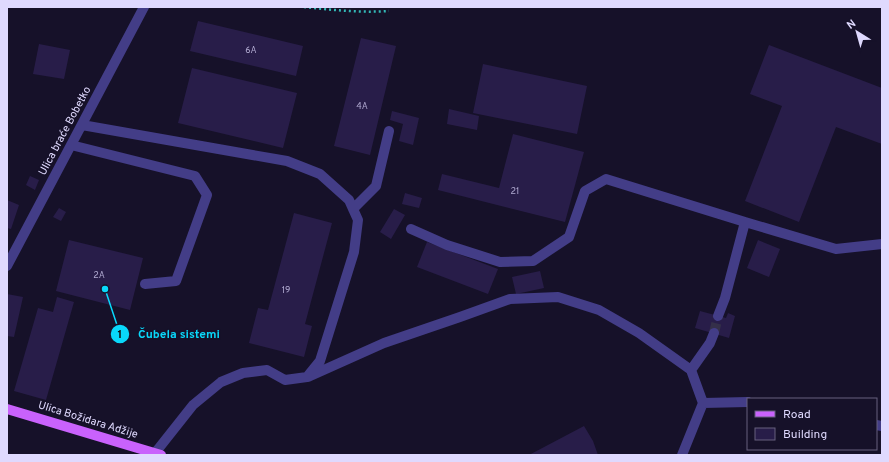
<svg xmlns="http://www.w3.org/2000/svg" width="889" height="462" viewBox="0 0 889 462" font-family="Overpass,sans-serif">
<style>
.building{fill:#281d49}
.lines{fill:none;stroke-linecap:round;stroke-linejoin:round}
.minor-tunnel{stroke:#342f49;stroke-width:10;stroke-dasharray:10 5;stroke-linecap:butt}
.path{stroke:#32b9b7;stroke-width:2.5;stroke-dasharray:2 3;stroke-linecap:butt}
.minor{stroke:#433d87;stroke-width:10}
.major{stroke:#c962fc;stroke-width:10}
.labels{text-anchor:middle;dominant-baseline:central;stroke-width:3;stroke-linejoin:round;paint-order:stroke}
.number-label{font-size:9px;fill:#b1aad1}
.street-label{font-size:11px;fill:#dfd9fe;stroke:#161129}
.leader{fill:none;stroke:#09d8fa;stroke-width:1.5}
.callout-dot{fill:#09d8fa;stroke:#161129;stroke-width:1.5}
.mark-label{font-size:12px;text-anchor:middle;font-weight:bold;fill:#111}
.callout-label{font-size:12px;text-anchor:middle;font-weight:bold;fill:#09d8fa;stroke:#161129;stroke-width:3;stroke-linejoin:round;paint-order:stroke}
</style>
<rect width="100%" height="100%" fill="#161129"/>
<path class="building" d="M 198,21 L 303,46 L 296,76 L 190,51 Z
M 361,38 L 396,46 L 370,155 L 334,146 Z
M 39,44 L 70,50 L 64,79 L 33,74 Z
M 769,45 L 882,88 L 882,144 L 836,127 L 799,222 L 745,201 L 782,106 L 750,94 Z
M 483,64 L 587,86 L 577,134 L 473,113 Z
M 192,68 L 297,93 L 283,148 L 178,123 Z
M 449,109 L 479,116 L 477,130 L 447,124 Z
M 392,111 L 419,118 L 413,145 L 399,141 L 403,124 L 390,120 Z
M 513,134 L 584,152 L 565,222 L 438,190 L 442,174 L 499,188 Z
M 30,176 L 39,180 L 35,190 L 26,185 Z
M 405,193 L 422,198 L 419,208 L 402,204 Z
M 7,200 L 19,205 L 11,229 L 7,228 Z
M 59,208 L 66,212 L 61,221 L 53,217 Z
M 394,209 L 405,215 L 391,239 L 380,232 Z
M 294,213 L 332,223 L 305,324 L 312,326 L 304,357 L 249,343 L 258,308 L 268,310 Z
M 69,240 L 143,258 L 130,310 L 56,291 Z
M 758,240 L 780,249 L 769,277 L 747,268 Z
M 427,242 L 498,269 L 488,294 L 417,267 Z
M 540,271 L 544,288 L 516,294 L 512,277 Z
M 7,294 L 23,297 L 14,337 L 7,336 Z
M 57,297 L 74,302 L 46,400 L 14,391 L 38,308 L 53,312 Z
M 700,311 L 726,318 L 728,313 L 735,316 L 729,338 L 695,328 Z
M 584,426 L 593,441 L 598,455 L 529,455 Z"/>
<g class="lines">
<path class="minor-tunnel" d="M 714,333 L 718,316"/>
<path class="path" d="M 304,7 C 333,10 360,13 389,11"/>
<path class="minor" d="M 82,125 L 287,161 L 320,174 L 349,200 L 358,220 L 354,252 L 320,361 L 307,377 L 285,380 L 267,370 L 243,373 L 221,382 L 193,405 L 155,453
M 71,145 L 195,176 L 207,195 L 176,281 L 145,284
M 353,209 L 376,186 L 389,131
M 745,222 L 836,249 L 882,244
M 411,229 L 447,245 L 500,262 L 533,261 L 569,237 L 585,191 L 606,179 L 745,222 L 725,298 L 718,316
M 7,266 L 144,7
M 308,377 L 384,343 L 460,317 L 510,299 L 558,297 L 599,310 L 639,333 L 691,370
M 703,403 L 748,402
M 876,425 L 882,426
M 682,455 L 703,403 L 691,370 L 710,343 L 714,333"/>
<path class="major" d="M 7,409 L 161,455"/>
</g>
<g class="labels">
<g class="number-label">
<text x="251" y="50">6A</text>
<text x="362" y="106">4A</text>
<text x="515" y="191">21</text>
<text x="99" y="275">2A</text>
<text x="286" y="290">19</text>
</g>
<g class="street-label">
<text transform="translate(65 131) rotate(-62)">Ulica braće Bobetko</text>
<text transform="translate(88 420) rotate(17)">Ulica Božidara Adžije</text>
</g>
</g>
<path class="leader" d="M105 289L120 334"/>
<g class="callout-dot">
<circle cx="105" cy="289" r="4"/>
<circle cx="120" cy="334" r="10"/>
</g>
<g class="mark-label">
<text x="120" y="338">1</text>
</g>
<g class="callout-label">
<text x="179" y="338">Čubela sistemi</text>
</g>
<rect width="889" height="462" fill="none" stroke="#dfd9fe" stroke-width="16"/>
<rect x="747" y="398" width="130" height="52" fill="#161129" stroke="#66617e"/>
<rect x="755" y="411" width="20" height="6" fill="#c962fc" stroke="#66617e"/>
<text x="783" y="418" font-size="12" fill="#dfd9fe">Road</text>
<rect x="755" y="428" width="20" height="12" fill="#281d49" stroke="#66617e"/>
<text x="783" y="438" font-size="12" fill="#dfd9fe">Building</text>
<g transform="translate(857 32) rotate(323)" stroke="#161129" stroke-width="3" paint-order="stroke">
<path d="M0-3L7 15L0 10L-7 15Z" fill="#dfd9fe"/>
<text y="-6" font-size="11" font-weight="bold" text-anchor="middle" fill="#dfd9fe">N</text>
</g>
</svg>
